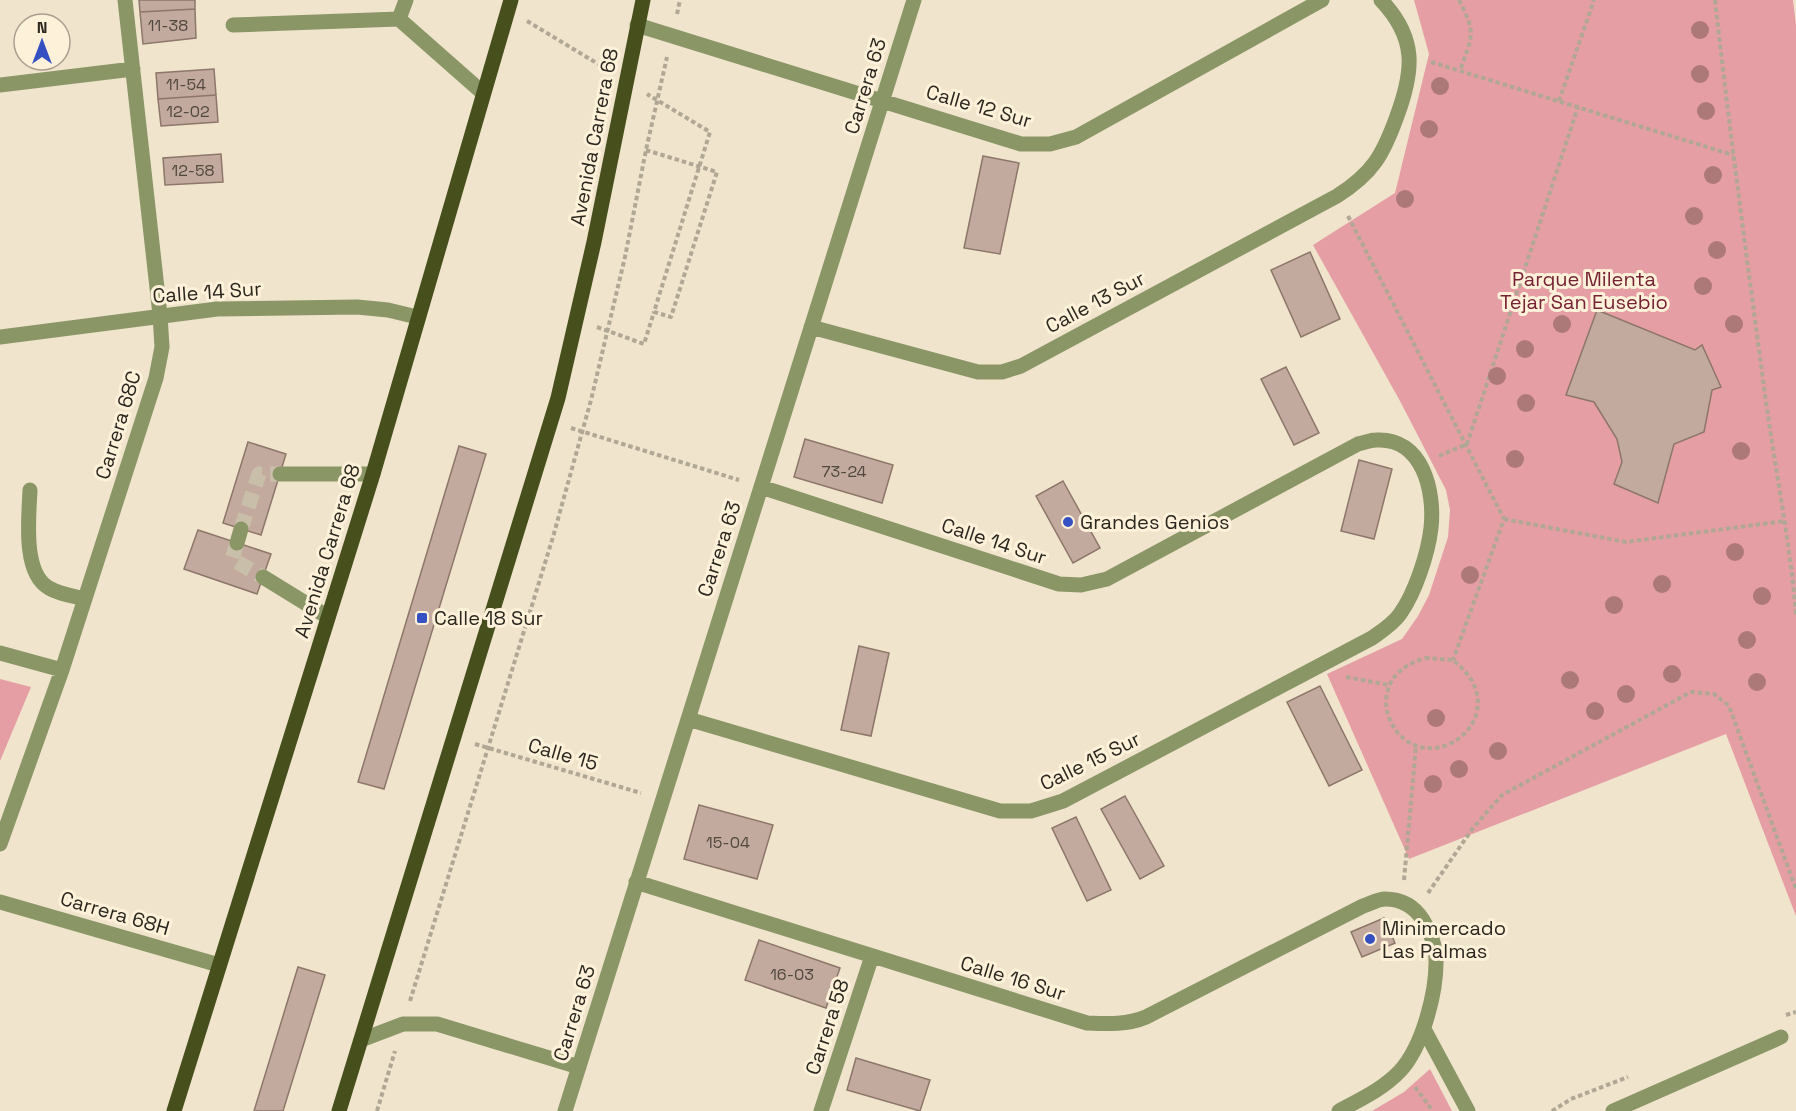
<svg xmlns="http://www.w3.org/2000/svg" width="1796" height="1111" viewBox="0 0 1796 1111" font-family="'Space Grotesk',sans-serif">
<style>
.green{fill:#e59ea4}
.building{fill:#c3aa9e;stroke:#8d766a;stroke-width:1.5}
.lines{fill:none;stroke-linecap:round;stroke-linejoin:round}
.minor-tunnel{stroke:#c9beaa;stroke-width:15;stroke-dasharray:15 8;stroke-linecap:butt}
.path{stroke:#b0a794;stroke-width:4;stroke-dasharray:4.5 3;stroke-linecap:butt}
.minor{stroke:#8b9667;stroke-width:15}
.major{stroke:#47501c;stroke-width:15}
.tree{fill:#ad7978}
.poi-dot{fill:#3550c1;stroke:#fef1da;stroke-width:2}
.labels{text-anchor:middle;dominant-baseline:central;stroke-width:6;stroke-linejoin:round;paint-order:stroke}
.number-label{font-size:16px;fill:#51483e}
.street-label{font-size:20px;fill:#2b271e;stroke:#fef1da}
.park-label{font-size:20px;fill:#772232;stroke:#fef1da}
.poi-label{font-size:20px;fill:#2b271e;stroke:#fef1da;text-anchor:start}
</style>
<rect width="100%" height="100%" fill="#f0e4cd"/>
<path class="green" d="M 1414,0 L 1793,0 L 1796,25 L 1796,916 L 1726,734 L 1409,859 L 1327,674 L 1402,639 L 1418,616 L 1429,595 L 1448,537 L 1450,510 L 1446,490 L 1400,401 L 1313,245 L 1395,193 L 1429,54 Z
M 0,679 L 31,687 L 0,761 Z
M 1430,1069 L 1452,1111 L 1372,1111 L 1404,1092 Z"/>
<path class="building" d="M 139,0 L 195,0 L 195,9 L 140,12 Z
M 195,9 L 196,38 L 143,44 L 140,12 Z
M 214,69 L 216,95 L 158,99 L 156,73 Z
M 216,95 L 218,122 L 161,126 L 158,99 Z
M 221,154 L 223,182 L 165,185 L 163,158 Z
M 983,156 L 1019,163 L 1000,254 L 964,248 Z
M 1310,252 L 1340,319 L 1301,337 L 1271,270 Z
M 1597,310 L 1695,350 L 1702,345 L 1721,387 L 1712,390 L 1704,432 L 1674,444 L 1658,503 L 1614,484 L 1622,462 L 1617,439 L 1594,402 L 1566,395 Z
M 1286,367 L 1319,433 L 1294,445 L 1261,379 Z
M 805,439 L 893,465 L 882,503 L 794,477 Z
M 248,442 L 286,454 L 261,535 L 223,523 Z
M 459,446 L 486,454 L 384,789 L 358,782 Z
M 1359,460 L 1392,469 L 1374,539 L 1341,531 Z
M 1063,481 L 1100,548 L 1073,563 L 1036,496 Z
M 198,530 L 271,554 L 257,594 L 184,569 Z
M 859,646 L 889,653 L 871,736 L 841,730 Z
M 1320,686 L 1362,770 L 1329,786 L 1287,702 Z
M 1125,796 L 1164,866 L 1140,879 L 1101,809 Z
M 699,805 L 773,825 L 757,879 L 684,859 Z
M 1076,817 L 1111,890 L 1087,901 L 1052,828 Z
M 1384,918 L 1395,943 L 1362,957 L 1351,932 Z
M 759,940 L 840,968 L 826,1008 L 745,980 Z
M 298,967 L 325,975 L 283,1111 L 254,1111 Z
M 856,1058 L 930,1080 L 920,1111 L 847,1090 Z"/>
<g class="lines">
<path class="minor-tunnel" d="M 241,529 L 259,474 L 280,474
M 237,543 L 232,559 L 263,577"/>
<path class="path" d="M 1459,0 C 1477,35 1472,35 1460,71
M 1715,0 C 1730,134 1748,268 1766,402 C 1776,473 1790,543 1796,614
M 677,14 L 680,0
M 527,21 L 608,70
M 1431,62 L 1733,155
M 1559,101 L 1594,0
M 646,150 L 717,172 L 671,317 L 654,312 L 710,132 L 647,94
M 1348,216 L 1504,519 L 1453,660
M 597,327 L 644,344 L 654,312
M 571,428 L 739,480
M 1439,456 L 1467,444 L 1578,107
M 1504,519 L 1626,542 L 1785,521
M 1425,658 L 1453,660 C 1461,667 1470,675 1474,685 C 1494,731 1431,771 1398,733 C 1389,722 1384,708 1387,694 C 1391,674 1406,664 1425,658 Z
M 1346,677 L 1389,685
M 475,744 L 641,793
M 1404,880 L 1416,746
M 1428,893 L 1473,828 L 1502,795 L 1691,692 L 1714,694 L 1729,706 L 1796,889
M 410,1001 L 553,537 L 591,400 L 625,257 L 646,150 L 667,57
M 1786,1015 L 1796,1012
M 1415,1087 L 1433,1111
M 377,1111 L 395,1051
M 1552,1111 L 1571,1099 L 1628,1077"/>
<path class="minor" d="M 399,19 L 406,0
M 233,25 L 399,19 L 483,93
M 637,25 L 1021,144 L 1050,144 L 1076,137 L 1322,0
M 0,85 L 133,69
M 811,327 L 978,372 L 1002,372 L 1021,366 L 1337,196 C 1373,173 1383,155 1397,116 C 1414,70 1417,38 1381,0
M 0,337 L 217,309 L 357,307 L 388,310 L 417,317
M 280,474 L 373,474
M 30,490 C 29,516 22,573 49,588 C 59,594 73,596 85,599
M 237,543 L 241,529
M 263,577 L 328,617
M 0,653 L 62,670
M 688,719 L 1000,811 L 1031,811 L 1063,801 L 1372,638 C 1382,631 1393,624 1400,614 C 1415,593 1428,554 1431,528 C 1435,492 1423,437 1376,440 C 1370,440 1364,443 1358,444 L 1107,579 L 1081,585 L 1059,584 L 761,487
M 0,844 L 62,670 L 156,378 L 162,347 L 160,315 L 125,0
M 636,882 L 1087,1023 C 1108,1024 1127,1025 1146,1017 L 1363,906 C 1370,904 1378,899 1385,899 C 1402,899 1414,906 1423,920 C 1430,931 1435,944 1436,958 C 1437,991 1423,1046 1400,1071 C 1383,1089 1361,1099 1339,1111
M 0,902 L 219,965
M 1424,1029 L 1468,1111
M 361,1040 L 403,1024 L 437,1024 L 579,1067
M 565,1111 L 914,0
M 821,1111 L 872,956
M 1613,1111 L 1781,1037"/>
<path class="major" d="M 174,1111 L 373,474 L 511,0
M 339,1111 L 558,398 L 594,242 L 643,0"/>
</g>
<g class="tree">
<circle cx="1700" cy="30" r="9"/>
<circle cx="1700" cy="74" r="9"/>
<circle cx="1440" cy="86" r="9"/>
<circle cx="1706" cy="111" r="9"/>
<circle cx="1429" cy="129" r="9"/>
<circle cx="1713" cy="175" r="9"/>
<circle cx="1405" cy="199" r="9"/>
<circle cx="1694" cy="216" r="9"/>
<circle cx="1717" cy="250" r="9"/>
<circle cx="1703" cy="286" r="9"/>
<circle cx="1562" cy="324" r="9"/>
<circle cx="1734" cy="324" r="9"/>
<circle cx="1525" cy="349" r="9"/>
<circle cx="1497" cy="376" r="9"/>
<circle cx="1526" cy="403" r="9"/>
<circle cx="1741" cy="451" r="9"/>
<circle cx="1515" cy="459" r="9"/>
<circle cx="1735" cy="552" r="9"/>
<circle cx="1470" cy="575" r="9"/>
<circle cx="1662" cy="584" r="9"/>
<circle cx="1762" cy="596" r="9"/>
<circle cx="1614" cy="605" r="9"/>
<circle cx="1747" cy="640" r="9"/>
<circle cx="1672" cy="674" r="9"/>
<circle cx="1570" cy="680" r="9"/>
<circle cx="1757" cy="682" r="9"/>
<circle cx="1626" cy="694" r="9"/>
<circle cx="1595" cy="711" r="9"/>
<circle cx="1436" cy="718" r="9"/>
<circle cx="1498" cy="751" r="9"/>
<circle cx="1459" cy="769" r="9"/>
<circle cx="1433" cy="784" r="9"/>
</g>
<g class="poi-dot">
<circle cx="1068" cy="522" r="6"/>
<rect x="416" y="612" width="12" height="12" rx="3"/>
<circle cx="1370" cy="939" r="6"/>
</g>
<g class="labels">
<g class="number-label">
<text x="168" y="25">11-38</text>
<text x="186" y="84">11-54</text>
<text x="188" y="111">12-02</text>
<text x="193" y="170">12-58</text>
<text x="844" y="471">73-24</text>
<text x="728" y="842">15-04</text>
<text x="792" y="974">16-03</text>
</g>
<g class="street-label">
<text transform="translate(865 86) rotate(-73)">Carrera 63</text>
<text transform="translate(979 106) rotate(16)">Calle 12 Sur</text>
<text transform="translate(594 137) rotate(-79)">Avenida Carrera 68</text>
<text transform="translate(207 292) rotate(-4)">Calle 14 Sur</text>
<text transform="translate(1095 302) rotate(-28)">Calle 13 Sur</text>
<text transform="translate(118 425) rotate(-73)">Carrera 68C</text>
<text transform="translate(994 541) rotate(18)">Calle 14 Sur</text>
<text transform="translate(719 549) rotate(-72)">Carrera 63</text>
<text transform="translate(327 551) rotate(-73)">Avenida Carrera 68</text>
<text transform="translate(563 754) rotate(16)">Calle 15</text>
<text transform="translate(1090 761) rotate(-26)">Calle 15 Sur</text>
<text transform="translate(115 913) rotate(16)">Carrera 68H</text>
<text transform="translate(1013 978) rotate(17)">Calle 16 Sur</text>
<text transform="translate(574 1013) rotate(-73)">Carrera 63</text>
<text transform="translate(827 1027) rotate(-72)">Carrera 58</text>
</g>
<g class="park-label">
<text x="1584" y="279">Parque Milenta<tspan x="1584" dy="23">Tejar San Eusebio</tspan></text>
</g>
<g class="poi-label">
<text x="1080" y="522">Grandes Genios</text>
<text x="434" y="618">Calle 18 Sur</text>
<text x="1382" y="928">Minimercado<tspan x="1382" dy="23">Las Palmas</tspan></text>
</g>
</g>
<g transform="translate(42 42)"><circle r="28" fill="#fef1da" stroke="#aaa08f" stroke-width="1.5"/>
<path d="M0-4.5L10 22L0 15L-10 22Z" fill="#3550c1"/>
<text y="-9" font-size="16" font-weight="bold" text-anchor="middle" fill="#2b271e">N</text>
</g>
</svg>
